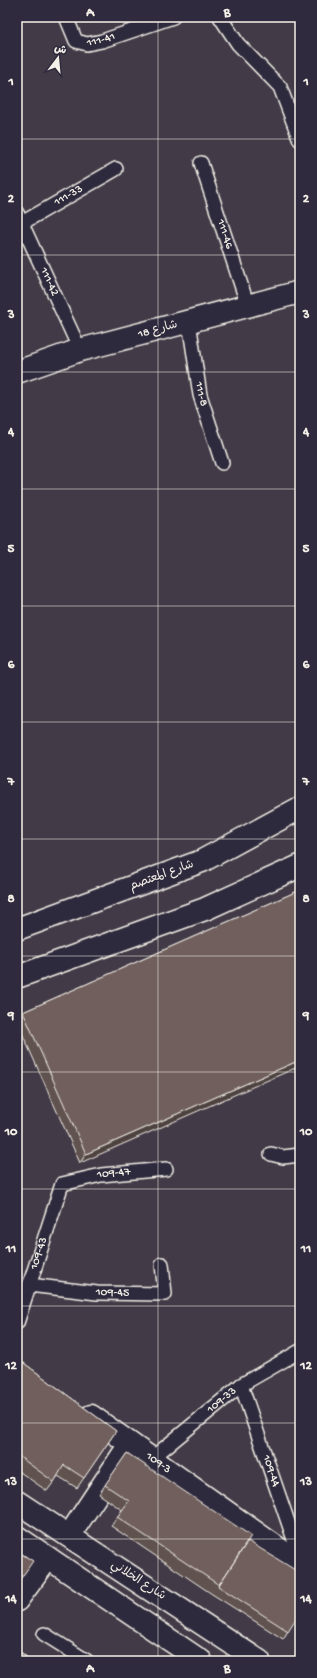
<svg xmlns="http://www.w3.org/2000/svg" width="317" height="1678" viewBox="0 0 317 1678" font-family="'Gochi Hand','Playpen Sans Arabic',sans-serif">
<style>
.lines{fill:none;stroke-linecap:round;stroke-linejoin:round}
.lane-casing{stroke:#f4f1e8;stroke-width:16}
.street-casing{stroke:#f4f1e8;stroke-width:25}
.secondary-casing{stroke:#f4f1e8;stroke-width:25}
.lane{stroke:#2f2a3d;stroke-width:13}
.street{stroke:#2f2a3d;stroke-width:22}
.secondary{stroke:#2f2a3d;stroke-width:22}
.wall{fill:#605250;stroke:#f4f1e8}
.shaded-wall{fill:#4e4241;stroke:#f4f1e8}
.building{fill:#705f5d;stroke:#f4f1e8}
.grid{fill:none;stroke:#f4f1e8;stroke-width:1;stroke-opacity:0.55}
.labels{text-anchor:middle;dominant-baseline:central;stroke-width:3;stroke-linejoin:round;paint-order:stroke}
.street-label{font-size:12px;fill:#f4f1e8;stroke:#2f2a3d}
.neatline{fill:none;stroke:#f4f1e8;stroke-width:1.5}
.grid-label{font-size:13px;text-anchor:middle;font-weight:bold;fill:#f4f1e8}
</style>
<rect width="100%" height="100%" fill="#423a47"/>
<filter id="ink" filterUnits="userSpaceOnUse"><feTurbulence type="fractalNoise" baseFrequency=".025" numOctaves="2"/><feDisplacementMap in="SourceGraphic" scale="8" xChannelSelector="R" yChannelSelector="G"/><feConvolveMatrix kernelMatrix="1 2 1 2 8 2 1 2 1" color-interpolation-filters="sRGB"/></filter>
<g filter="url(#ink)">
<g class="lines">
<defs>
<g id="lane">
<path id="s1" d="M 66,17 L 76,41 L 87,44 L 102,41 L 173,17"/>
<path d="M 220,17 L 238,44 L 280,87 L 300,140"/>
<path id="s2" d="M 201,163 L 248,306"/>
<path id="s3" d="M 17,213 L 80,350"/>
<path id="s4" d="M 22,223 L 116,169"/>
<path id="s5" d="M 189,322 L 200,395 L 222,463"/>
<path d="M 271,1154 L 283,1157 L 300,1155"/>
<path id="s6" d="M 29,1285 L 97,1293 L 165,1294 L 162,1264"/>
<path id="s7" d="M 17,1323 L 62,1184 L 101,1175 L 166,1169"/>
<path id="s8" d="M 241,1385 L 300,1557"/>
<path id="s9" d="M 151,1459 L 241,1385 L 300,1351"/>
<path d="M 44,1634 L 87,1661"/>
<path d="M 17,1659 L 20,1661"/>
</g>
<g id="street">
<path d="M 17,372 L 80,350 L 300,292"/>
<path id="s10" d="M 91,1416 L 300,1564"/>
<path d="M 69,1536 L 130,1444"/>
<path d="M 17,1600 L 48,1558"/>
</g>
<path id="secondary" d="M 17,929 L 202,861 L 300,808
M 17,977 L 205,909 L 300,866
M 17,1502 L 259,1661
M 17,1537 L 201,1661"/>
</defs>
<use href="#lane" class="lane-casing"/>
<use href="#street" class="street-casing"/>
<use href="#secondary" class="secondary-casing"/>
<use href="#lane" class="lane"/>
<use href="#street" class="street"/>
<use href="#secondary" class="secondary"/>
</g>
<path class="wall" d="M 300,890 L 80,1163 L 17,1022 L 17,1021 L 23,1012 Z
M 17,1358 L 116,1431 L 77,1488 L 58,1476 L 47,1491 L 17,1470 Z
M 127,1453 L 248,1541 L 288,1631 L 283,1639 L 212,1594 L 111,1526 L 122,1510 L 99,1494 Z"/>
<path class="shaded-wall" d="M 300,1060 L 300,1066 L 80,1163 L 86,1154 Z"/>
<path class="building" d="M 300,890 L 300,1060 L 86,1154 L 23,1012 Z
M 17,1358 L 116,1431 L 84,1478 L 64,1465 L 54,1482 L 17,1455 Z
M 127,1453 L 251,1536 L 219,1585 L 117,1517 L 129,1501 L 105,1485 Z
M 248,1541 L 300,1573 L 300,1612 L 288,1631 L 218,1586 Z
M 17,1551 L 33,1561 L 17,1584 Z"/>
</g>
<path class="grid" d="M 158,17 L 158,1661M 17,139 L 300,139M 17,255 L 300,255M 17,372 L 300,372M 17,489 L 300,489M 17,606 L 300,606M 17,722 L 300,722M 17,839 L 300,839M 17,956 L 300,956M 17,1072 L 300,1072M 17,1189 L 300,1189M 17,1306 L 300,1306M 17,1423 L 300,1423M 17,1539 L 300,1539"/>
<g class="labels">
<g class="street-label">
<text stroke="none"><textPath href="#s1" startOffset="52">111-41</textPath></text>
<text stroke="none"><textPath href="#s4" startOffset="54">111-33</textPath></text>
<text stroke="none"><textPath href="#s2" startOffset="75">111-46</textPath></text>
<text stroke="none"><textPath href="#s3" startOffset="76">111-42</textPath></text>
<text transform="translate(158 330) rotate(-15)">شارع 18</text>
<text stroke="none"><textPath href="#s5" startOffset="73">111-8</textPath></text>
<text transform="translate(162 876) rotate(-20)">شارع المعتصم</text>
<text stroke="none"><textPath href="#s7" startOffset="199">109-47</textPath></text>
<text stroke="none"><textPath href="#s7" startOffset="73">109-43</textPath></text>
<text stroke="none"><textPath href="#s6" startOffset="84">109-45</textPath></text>
<text stroke="none"><textPath href="#s9" startOffset="92">109-33</textPath></text>
<text stroke="none"><textPath href="#s10" startOffset="82">109-3</textPath></text>
<text stroke="none"><textPath href="#s8" startOffset="91">109-44</textPath></text>
<text transform="translate(138 1581) rotate(33)">شارع الخلاني</text>
</g>
</g>
<rect width="317" height="1678" fill="none" stroke="#2f2a3d" stroke-width="44"/>
<g transform="translate(58 58) rotate(16)" stroke="#2f2a3d" stroke-width="3" paint-order="stroke">
<path d="M0-3L7 15L0 10L-7 15Z" fill="#f4f1e8"/>
<text y="-6" font-size="11" font-weight="bold" text-anchor="middle" fill="#f4f1e8">ش</text>
</g>
<rect x="22" y="22" width="273" height="1634" class="neatline"/>
<g class="grid-label">
<text x="90" y="16">A</text>
<text x="227" y="16">B</text>
<text x="11" y="85">1</text>
<text x="306" y="85">1</text>
<text x="11" y="202">2</text>
<text x="306" y="202">2</text>
<text x="11" y="318">3</text>
<text x="306" y="318">3</text>
<text x="11" y="435">4</text>
<text x="306" y="435">4</text>
<text x="11" y="552">5</text>
<text x="306" y="552">5</text>
<text x="11" y="668">6</text>
<text x="306" y="668">6</text>
<text x="11" y="785">7</text>
<text x="306" y="785">7</text>
<text x="11" y="902">8</text>
<text x="306" y="902">8</text>
<text x="11" y="1019">9</text>
<text x="306" y="1019">9</text>
<text x="11" y="1135">10</text>
<text x="306" y="1135">10</text>
<text x="11" y="1252">11</text>
<text x="306" y="1252">11</text>
<text x="11" y="1369">12</text>
<text x="306" y="1369">12</text>
<text x="11" y="1485">13</text>
<text x="306" y="1485">13</text>
<text x="11" y="1602">14</text>
<text x="306" y="1602">14</text>
<text x="90" y="1672">A</text>
<text x="227" y="1672">B</text>
</g>
</svg>
